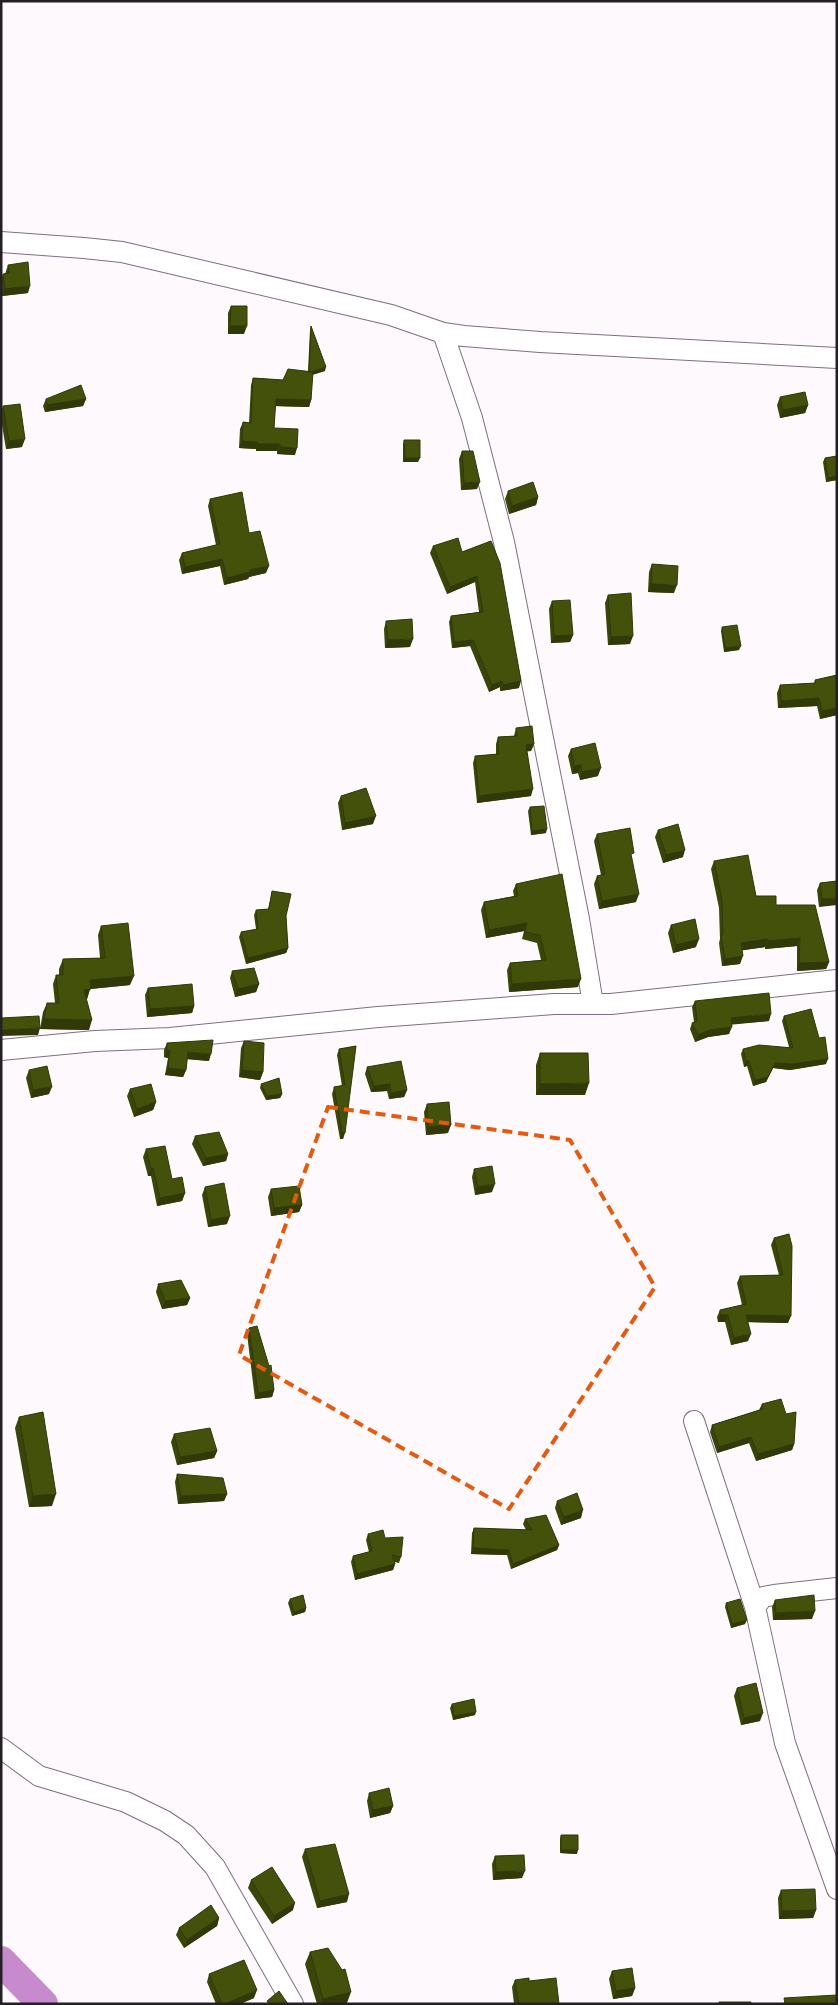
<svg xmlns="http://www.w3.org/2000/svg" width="838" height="2005" viewBox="0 0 838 2005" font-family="'PT Sans',sans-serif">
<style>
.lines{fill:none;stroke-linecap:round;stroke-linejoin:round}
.river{stroke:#c78acd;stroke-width:30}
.street-casing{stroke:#7f6f80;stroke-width:22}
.street{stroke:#fff;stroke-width:20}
.wall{fill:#3a4609}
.shaded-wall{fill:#303907}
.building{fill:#44510a;stroke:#303907}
.marked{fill:none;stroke:#e8590c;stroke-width:4;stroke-dasharray:10 6;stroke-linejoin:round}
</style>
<rect width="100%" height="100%" fill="#fdf9fd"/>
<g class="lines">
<path class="river" d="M 1,1961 L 43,2004"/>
<defs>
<path id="street" d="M 1,242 L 84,248 L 122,252 L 391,315 L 443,333 L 464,336 L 540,342 L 837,358
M 443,333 L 472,418 L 504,542 L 579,919 L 593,1004
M 1,1050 L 95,1041 L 170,1038 L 378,1017 L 554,1004 L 611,1004 L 837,980
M 694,1421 L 755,1607
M 837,1588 L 774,1595 L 763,1597 L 755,1607 L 785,1743 L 837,1889
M 1,1748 L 39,1776 L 126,1802 L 165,1821 L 186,1835 L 215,1867 L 293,2004"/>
</defs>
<use href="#street" class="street-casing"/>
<use href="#street" class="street"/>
</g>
<path class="wall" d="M 8,265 L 28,293 L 2,296 L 1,279 L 3,274 L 5,274 Z
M 231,306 L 244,334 L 228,334 L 228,313 Z
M 311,326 L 325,371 L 312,375 L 311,400 L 309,407 L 275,406 L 274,428 L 295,455 L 277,454 L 277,451 L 256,451 L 256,449 L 239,448 L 240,429 L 243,422 L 249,423 L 251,385 L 253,378 L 283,380 L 308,371 L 310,330 Z
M 780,397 L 808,405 L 805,413 L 780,418 L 777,405 Z
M 46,399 L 86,399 L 83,406 L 45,412 L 43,406 Z
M 3,406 L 22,447 L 6,449 L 1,419 L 1,412 Z
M 404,440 L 418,462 L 403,462 L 403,444 Z
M 462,451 L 477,489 L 461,490 L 459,459 Z
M 837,456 L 837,480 L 826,482 L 823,462 L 825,458 Z
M 508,491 L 538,497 L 536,505 L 509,514 L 505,499 Z
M 210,499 L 249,533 L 266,573 L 249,577 L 248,579 L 224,585 L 220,566 L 182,574 L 179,560 L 182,553 L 216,545 L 208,506 Z
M 491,541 L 519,688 L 500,691 L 500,687 L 489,692 L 470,646 L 452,648 L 449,622 L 451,616 L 479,612 L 475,582 L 447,594 L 430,553 L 433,546 L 462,552 Z
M 652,564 L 674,593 L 648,592 L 649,572 Z
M 608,595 L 630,644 L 608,645 L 605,603 Z
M 552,601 L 573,635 L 570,642 L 551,643 L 549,609 Z
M 386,621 L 410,647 L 385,648 L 384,629 Z
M 722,627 L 739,650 L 724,652 L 721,631 Z
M 837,675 L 837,715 L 820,719 L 817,706 L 778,708 L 777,693 L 780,685 L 814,683 L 815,680 Z
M 516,728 L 534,744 L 531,751 L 527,751 L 531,796 L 477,803 L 473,763 L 475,756 L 496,754 L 496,744 L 498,737 L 514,736 Z
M 571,749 L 598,776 L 580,780 L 578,773 L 572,774 L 568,756 Z
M 341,796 L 373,824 L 342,830 L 338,803 Z
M 530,807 L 546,833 L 531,835 L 528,811 Z
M 658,830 L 683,857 L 663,863 L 655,837 Z
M 597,834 L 632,859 L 636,902 L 599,909 L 594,884 L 597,876 L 601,875 L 594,841 Z
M 714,861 L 756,896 L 776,905 L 829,962 L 826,969 L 797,971 L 797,946 L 765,949 L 765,947 L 742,950 L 740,964 L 722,966 L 719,943 L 720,939 L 719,908 L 711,869 Z
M 837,881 L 819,907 L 817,890 L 820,883 Z
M 516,884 L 578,987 L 509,992 L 507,970 L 510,963 L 541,960 L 537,943 L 522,939 L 524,931 L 486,938 L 481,910 L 484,902 L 514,896 L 513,891 Z
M 272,891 L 286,916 L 288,948 L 286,953 L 246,964 L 239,937 L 241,932 L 256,929 L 254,915 L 256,910 L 268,909 L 271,896 Z
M 671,925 L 696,947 L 673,953 L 668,933 Z
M 101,926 L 130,985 L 90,989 L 87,999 L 86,999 L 89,1030 L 40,1029 L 43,1012 L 47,1003 L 55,1003 L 53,984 L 56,975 L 59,975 L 59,969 L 63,959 L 100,958 L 98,935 Z
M 232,971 L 259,984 L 256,992 L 235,997 L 230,978 Z
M 148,988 L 194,1006 L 192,1013 L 147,1017 L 145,995 Z
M 695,1001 L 769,1021 L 731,1024 L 729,1034 L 708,1037 L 695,1042 L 690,1029 L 692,1023 L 694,1022 L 692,1007 Z
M 784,1016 L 819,1038 L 826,1064 L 790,1070 L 773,1068 L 766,1082 L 753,1086 L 747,1066 L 744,1067 L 741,1054 L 743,1049 L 789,1047 L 782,1021 Z
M 244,1041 L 263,1072 L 260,1080 L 239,1077 L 241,1048 Z
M 167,1043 L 209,1061 L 187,1059 L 186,1070 L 183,1077 L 165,1075 L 168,1058 L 164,1057 L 164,1050 Z
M 356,1046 L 343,1139 L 340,1139 L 332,1094 L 334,1087 L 342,1086 L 337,1055 L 339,1049 Z
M 540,1053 L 585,1095 L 536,1095 L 536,1065 Z
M 367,1067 L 407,1090 L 404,1097 L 389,1099 L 387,1091 L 371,1092 L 365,1074 Z
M 29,1070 L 49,1094 L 31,1098 L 26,1078 Z
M 261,1084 L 282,1094 L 280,1098 L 266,1100 L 260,1088 Z
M 130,1089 L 156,1102 L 153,1110 L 134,1117 L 127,1096 Z
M 427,1104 L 448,1133 L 426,1135 L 424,1112 Z
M 195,1136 L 228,1154 L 226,1161 L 203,1166 L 192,1144 Z
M 146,1149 L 185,1193 L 182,1201 L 157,1206 L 151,1176 L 148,1176 L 143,1157 Z
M 474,1169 L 492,1192 L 475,1195 L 472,1177 Z
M 205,1187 L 227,1224 L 208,1227 L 202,1195 Z
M 271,1189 L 302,1205 L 299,1212 L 271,1216 L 268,1197 Z
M 789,1234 L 788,1323 L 748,1322 L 748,1341 L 731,1345 L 725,1322 L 718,1322 L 717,1317 L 720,1310 L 742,1305 L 737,1283 L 740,1276 L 779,1275 L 771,1245 L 774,1238 Z
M 158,1284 L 190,1298 L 187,1305 L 162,1309 L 156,1292 Z
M 249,1328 L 269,1366 L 274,1390 L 272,1397 L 255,1399 L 247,1334 Z
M 762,1404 L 794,1444 L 792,1450 L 756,1461 L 749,1443 L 717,1453 L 710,1432 L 712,1425 L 759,1410 Z
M 19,1417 L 52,1506 L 29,1507 L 15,1428 Z
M 174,1434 L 217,1451 L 214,1458 L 177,1465 L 171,1442 Z
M 177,1474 L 227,1494 L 224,1501 L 178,1504 L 175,1482 Z
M 557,1501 L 581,1518 L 561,1525 L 555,1508 Z
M 525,1519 L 559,1545 L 557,1550 L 511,1569 L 507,1555 L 471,1554 L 472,1533 L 474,1528 L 526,1530 L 523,1524 Z
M 368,1534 L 385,1538 L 401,1557 L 399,1563 L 394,1562 L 395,1564 L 393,1570 L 355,1580 L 351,1562 L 353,1556 L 369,1552 L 366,1540 Z
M 290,1599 L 306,1608 L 305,1612 L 292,1616 L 288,1603 Z
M 775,1600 L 812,1619 L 773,1620 L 772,1607 Z
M 726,1603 L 745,1624 L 731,1628 L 725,1607 Z
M 737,1688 L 760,1721 L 741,1725 L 734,1696 Z
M 452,1704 L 475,1715 L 453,1720 L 450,1708 Z
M 369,1793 L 393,1806 L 390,1813 L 370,1818 L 367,1801 Z
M 561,1835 L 577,1854 L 560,1853 L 560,1839 Z
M 305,1849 L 347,1902 L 317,1908 L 302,1857 Z
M 495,1856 L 522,1878 L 493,1880 L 492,1864 Z
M 251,1880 L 293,1910 L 272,1924 L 248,1888 Z
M 781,1890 L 816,1910 L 813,1918 L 779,1919 L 778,1898 Z
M 219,1918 L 217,1926 L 184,1948 L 176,1935 L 179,1928 Z
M 310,1952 L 347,2003 L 317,2004 L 305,1964 Z
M 612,1971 L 635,1988 L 632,1996 L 613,1999 L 609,1979 Z
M 209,1974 L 254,1998 L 240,2004 L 216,2004 L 207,1982 Z
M 515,1980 L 529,1981 L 559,2004 L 514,2004 L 512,1987 Z"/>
<path class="shaded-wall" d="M 30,286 L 28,293 L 2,296 L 5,289 Z
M 230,326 L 247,326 L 244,334 L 228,334 Z
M 326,367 L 325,371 L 308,376 L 309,372 Z
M 86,399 L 83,406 L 45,412 L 47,405 Z
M 276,399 L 311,400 L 309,407 L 273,406 Z
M 808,405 L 805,413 L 780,418 L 783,410 Z
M 25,439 L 22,447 L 6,449 L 9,441 Z
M 242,441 L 258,442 L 256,449 L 239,448 Z
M 258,444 L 280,444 L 277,451 L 256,451 Z
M 280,447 L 297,448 L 295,455 L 277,454 Z
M 405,458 L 420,458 L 418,462 L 403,462 Z
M 837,476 L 837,480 L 826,482 L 828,478 Z
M 480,482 L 477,489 L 461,490 L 464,483 Z
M 538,497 L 536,505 L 509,514 L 512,506 Z
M 222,559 L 220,566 L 182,574 L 185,567 Z
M 269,566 L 266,573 L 249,577 L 248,579 L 224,585 L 227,578 L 250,570 Z
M 477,576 L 475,582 L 447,594 L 450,587 Z
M 651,584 L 677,585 L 674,593 L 648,592 Z
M 573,635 L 570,642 L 551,643 L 554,636 Z
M 633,636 L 630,644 L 608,645 L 611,637 Z
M 413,639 L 410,647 L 385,648 L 388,640 Z
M 473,640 L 470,646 L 452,648 L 454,642 Z
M 741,646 L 739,650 L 724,652 L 725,648 Z
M 502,681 L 500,687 L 489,692 L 492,685 Z
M 521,681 L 519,688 L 500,691 L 503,685 Z
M 819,698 L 817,706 L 778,708 L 781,701 Z
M 837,708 L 837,715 L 820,719 L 822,711 Z
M 534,744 L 531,751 L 523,752 L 526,745 Z
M 581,765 L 578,773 L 572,774 L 574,766 Z
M 601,768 L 598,776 L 580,780 L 582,772 Z
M 533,789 L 531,796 L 477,803 L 479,796 Z
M 376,816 L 373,824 L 342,830 L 345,823 Z
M 547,829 L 546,833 L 531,835 L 532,831 Z
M 685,850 L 683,857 L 663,863 L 666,855 Z
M 639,894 L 636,902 L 599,909 L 602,901 Z
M 837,898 L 837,905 L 819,907 L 822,899 Z
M 527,923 L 524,931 L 486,938 L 489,930 Z
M 800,938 L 797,946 L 765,949 L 768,941 Z
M 699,939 L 696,947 L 673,953 L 676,945 Z
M 768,939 L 765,947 L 738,951 L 741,943 Z
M 288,948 L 286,953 L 246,964 L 248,958 Z
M 743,956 L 740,964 L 722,966 L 725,959 Z
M 829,962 L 826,969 L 797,971 L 799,963 Z
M 134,976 L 130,985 L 90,989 L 87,999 L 80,999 L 84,990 L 90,980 Z
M 581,979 L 578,987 L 509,992 L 512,984 Z
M 259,984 L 256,992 L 235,997 L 238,989 Z
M 194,1006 L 192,1013 L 147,1017 L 150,1009 Z
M 771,1014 L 769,1021 L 728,1025 L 731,1018 Z
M 44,1019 L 92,1020 L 89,1030 L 40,1029 Z
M 732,1027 L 729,1034 L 708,1037 L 695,1042 L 698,1035 L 710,1030 Z
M 40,1028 L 38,1035 L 1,1036 L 1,1030 Z
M 167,1050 L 170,1051 L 168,1058 L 164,1057 Z
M 188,1052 L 211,1054 L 209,1061 L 186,1059 Z
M 828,1059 L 826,1064 L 790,1070 L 773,1068 L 766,1082 L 753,1086 L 755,1080 L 775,1063 Z
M 746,1061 L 749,1061 L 747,1066 L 744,1067 Z
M 168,1068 L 186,1070 L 183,1077 L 165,1075 Z
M 242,1070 L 263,1072 L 260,1080 L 239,1077 Z
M 589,1083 L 585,1095 L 536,1095 L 540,1084 Z
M 390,1084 L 387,1091 L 371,1092 L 374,1086 Z
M 52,1087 L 49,1094 L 31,1098 L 33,1090 Z
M 407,1090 L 404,1097 L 389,1099 L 391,1093 Z
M 282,1094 L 280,1098 L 266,1100 L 267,1096 Z
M 156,1102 L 153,1110 L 134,1117 L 137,1109 Z
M 451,1125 L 448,1133 L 426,1135 L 428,1127 Z
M 342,1133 L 345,1133 L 343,1139 L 340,1139 Z
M 228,1154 L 226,1161 L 203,1166 L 206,1158 Z
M 153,1168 L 151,1176 L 148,1176 L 151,1169 Z
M 495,1184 L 492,1192 L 475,1195 L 478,1187 Z
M 185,1193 L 182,1201 L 157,1206 L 160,1198 Z
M 302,1205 L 299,1212 L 271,1216 L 274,1208 Z
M 230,1216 L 227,1224 L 208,1227 L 211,1220 Z
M 190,1298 L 187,1305 L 162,1309 L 165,1301 Z
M 720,1315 L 728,1315 L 725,1322 L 718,1322 Z
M 746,1315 L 791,1316 L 788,1323 L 744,1322 Z
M 751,1334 L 748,1341 L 731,1345 L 734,1338 Z
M 274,1390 L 272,1397 L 255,1399 L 258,1393 Z
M 751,1437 L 749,1443 L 717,1453 L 719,1447 Z
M 794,1444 L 792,1450 L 756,1461 L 758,1454 Z
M 217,1451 L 214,1458 L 177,1465 L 180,1457 Z
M 56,1494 L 52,1506 L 29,1507 L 33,1496 Z
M 227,1494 L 224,1501 L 178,1504 L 181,1496 Z
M 583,1510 L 581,1518 L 561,1525 L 564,1517 Z
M 559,1545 L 557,1550 L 511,1569 L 513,1564 Z
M 473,1548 L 509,1550 L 507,1555 L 471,1554 Z
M 395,1564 L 393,1570 L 355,1580 L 357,1574 Z
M 306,1608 L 305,1612 L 292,1616 L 294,1612 Z
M 815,1611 L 812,1619 L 773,1620 L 776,1613 Z
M 747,1620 L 745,1624 L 731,1628 L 732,1624 Z
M 476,1712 L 475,1715 L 453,1720 L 454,1716 Z
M 763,1713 L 760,1721 L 741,1725 L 744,1718 Z
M 393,1806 L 390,1813 L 370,1818 L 373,1810 Z
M 561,1850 L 578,1850 L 577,1854 L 560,1853 Z
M 525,1871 L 522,1878 L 493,1880 L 496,1872 Z
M 349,1894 L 347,1902 L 317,1908 L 320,1901 Z
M 295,1903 L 293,1910 L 272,1924 L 274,1916 Z
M 816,1910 L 813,1918 L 779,1919 L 782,1911 Z
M 219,1918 L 217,1926 L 184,1948 L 187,1940 Z
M 635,1988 L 632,1996 L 613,1999 L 616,1991 Z
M 257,1990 L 254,1998 L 240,2004 L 225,2004 Z
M 351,1992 L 347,2003 L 321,2004 L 323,1999 Z"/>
<path class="building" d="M 28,262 L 30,286 L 5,289 L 3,274 L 9,273 L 8,265 Z
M 231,306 L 247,306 L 247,326 L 230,326 Z
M 311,326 L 326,367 L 311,372 L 309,372 Z
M 288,369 L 313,372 L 311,400 L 276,399 L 274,428 L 298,429 L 297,448 L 280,447 L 280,444 L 258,444 L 258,442 L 242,441 L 243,422 L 251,423 L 253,378 L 283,380 Z
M 81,385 L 86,399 L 47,405 L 46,399 Z
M 805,392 L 808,405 L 783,410 L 780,397 Z
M 20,404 L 25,439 L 9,441 L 3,406 Z
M 404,440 L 420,440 L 420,458 L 405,458 Z
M 462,451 L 473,451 L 480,482 L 464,483 Z
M 837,456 L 837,476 L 828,478 L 825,458 Z
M 533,482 L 538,497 L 512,506 L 508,491 Z
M 242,492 L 249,533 L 260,531 L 269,566 L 250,570 L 250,572 L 227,578 L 222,559 L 185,567 L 182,553 L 220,544 L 210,499 Z
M 458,538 L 462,552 L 491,541 L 500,563 L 521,681 L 503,685 L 502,681 L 492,685 L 473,640 L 454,642 L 451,616 L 483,612 L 477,576 L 450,587 L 433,546 Z
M 652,564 L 678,566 L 677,585 L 651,584 Z
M 631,593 L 633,636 L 611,637 L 608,595 Z
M 570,600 L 573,635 L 554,636 L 552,601 Z
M 412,619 L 413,639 L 388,640 L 386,621 Z
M 737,625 L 741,646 L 725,648 L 722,627 Z
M 837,675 L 837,708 L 822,711 L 819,698 L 781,701 L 780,685 L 816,683 L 815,680 Z
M 532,726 L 534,744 L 526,745 L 533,789 L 479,796 L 475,756 L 499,754 L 498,737 L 517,736 L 516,728 Z
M 595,743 L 601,768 L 582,772 L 581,765 L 574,766 L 571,749 Z
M 366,788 L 376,816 L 345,823 L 341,796 Z
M 544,806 L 547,829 L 532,831 L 530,807 Z
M 678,824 L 685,850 L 666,855 L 658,830 Z
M 630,828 L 634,853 L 631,854 L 639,894 L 602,901 L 597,876 L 605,874 L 597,834 Z
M 748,855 L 756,896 L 776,896 L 776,905 L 815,905 L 829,962 L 799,963 L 800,938 L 768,941 L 768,939 L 741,943 L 743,956 L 725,959 L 721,935 L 723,935 L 722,900 L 714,861 Z
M 562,874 L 581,979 L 512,984 L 510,963 L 546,960 L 540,935 L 525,932 L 527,923 L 489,930 L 484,902 L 518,896 L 516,884 Z
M 837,881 L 837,898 L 822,899 L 820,883 Z
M 272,891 L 291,894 L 286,916 L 288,948 L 248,958 L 241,932 L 258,929 L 256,910 L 269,909 Z
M 695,919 L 699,939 L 676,945 L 671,925 Z
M 128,923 L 134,976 L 90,980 L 91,989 L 84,990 L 92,1020 L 44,1019 L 47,1003 L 59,1003 L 56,975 L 63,975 L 63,959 L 105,958 L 101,926 Z
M 254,968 L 259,984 L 238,989 L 232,971 Z
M 192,984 L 194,1006 L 150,1009 L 148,988 Z
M 769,993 L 771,1014 L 731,1018 L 732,1027 L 710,1030 L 698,1035 L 692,1023 L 697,1021 L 695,1001 Z
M 811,1009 L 819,1038 L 825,1037 L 828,1059 L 792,1064 L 775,1063 L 768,1077 L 755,1080 L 749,1061 L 746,1061 L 743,1049 L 759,1045 L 793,1048 L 784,1016 Z
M 39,1016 L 40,1028 L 1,1030 L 1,1018 Z
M 213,1040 L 211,1054 L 188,1052 L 186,1070 L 168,1068 L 170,1051 L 167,1050 L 167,1043 Z
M 244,1041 L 264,1043 L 263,1072 L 242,1070 Z
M 356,1046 L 345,1133 L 342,1133 L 334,1087 L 345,1085 L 339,1049 Z
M 540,1053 L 588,1053 L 589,1083 L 540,1084 Z
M 401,1061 L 407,1090 L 391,1093 L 390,1084 L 374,1086 L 367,1067 Z
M 47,1066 L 52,1087 L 33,1090 L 29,1070 Z
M 279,1078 L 282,1094 L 267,1096 L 261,1084 Z
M 151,1084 L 156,1102 L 137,1109 L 130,1089 Z
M 449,1102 L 451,1125 L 428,1127 L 427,1104 Z
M 219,1132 L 228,1154 L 206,1158 L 195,1136 Z
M 165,1146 L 172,1179 L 182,1177 L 185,1193 L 160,1198 L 153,1168 L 151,1169 L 146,1149 Z
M 492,1166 L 495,1184 L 478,1187 L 474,1169 Z
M 224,1183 L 230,1216 L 211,1220 L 205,1187 Z
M 299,1186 L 302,1205 L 274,1208 L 271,1189 Z
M 789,1234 L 792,1246 L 791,1316 L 746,1315 L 751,1334 L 734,1338 L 728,1315 L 720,1315 L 720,1310 L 746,1304 L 740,1276 L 783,1275 L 774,1238 Z
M 181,1280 L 190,1298 L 165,1301 L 158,1284 Z
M 257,1326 L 269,1366 L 271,1365 L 274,1390 L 258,1393 L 249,1328 Z
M 781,1399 L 786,1414 L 796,1412 L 794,1444 L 758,1454 L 751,1437 L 719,1447 L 712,1425 L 763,1409 L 762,1404 Z
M 43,1412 L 56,1494 L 33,1496 L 19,1417 Z
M 210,1428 L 217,1451 L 180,1457 L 174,1434 Z
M 177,1474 L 223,1478 L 227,1494 L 181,1496 Z
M 577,1493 L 583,1510 L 564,1517 L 557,1501 Z
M 546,1515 L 559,1545 L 513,1564 L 509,1550 L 473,1548 L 474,1528 L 532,1530 L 525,1519 Z
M 383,1530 L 385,1538 L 403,1537 L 401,1557 L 392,1555 L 395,1564 L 357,1574 L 353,1556 L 372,1551 L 368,1534 Z
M 303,1595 L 306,1608 L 294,1612 L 290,1599 Z
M 814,1595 L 815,1611 L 776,1613 L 775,1600 Z
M 740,1599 L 747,1620 L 732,1624 L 726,1603 Z
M 756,1683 L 763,1713 L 744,1718 L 737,1688 Z
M 474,1699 L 476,1712 L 454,1716 L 452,1704 Z
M 389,1788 L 393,1806 L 373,1810 L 369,1793 Z
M 561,1835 L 578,1835 L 578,1850 L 561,1850 Z
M 335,1844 L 349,1894 L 320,1901 L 305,1849 Z
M 524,1855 L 525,1871 L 496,1872 L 495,1856 Z
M 272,1867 L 295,1903 L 274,1916 L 251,1880 Z
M 815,1889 L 816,1910 L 782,1911 L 781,1890 Z
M 211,1905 L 219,1918 L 187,1940 L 179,1928 Z
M 328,1948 L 342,1970 L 345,1969 L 351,1992 L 323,1999 L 310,1952 Z
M 244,1960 L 257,1990 L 225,2004 L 222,2004 L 209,1974 Z
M 632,1968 L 635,1988 L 616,1991 L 612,1971 Z
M 529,1978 L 529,1981 L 556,1978 L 559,2004 L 519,2004 L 515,1980 Z
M 279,1991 L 288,2004 L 269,2004 L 267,2001 Z
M 837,1995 L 837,2004 L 785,2004 L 784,1998 Z
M 719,2002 L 751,2002 L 751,2004 L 719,2004 Z"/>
<path class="marked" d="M 328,1107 L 570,1140 L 655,1287 L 509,1509 L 239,1355 Z"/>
<rect width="838" height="2005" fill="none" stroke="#251f26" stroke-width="5"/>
</svg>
